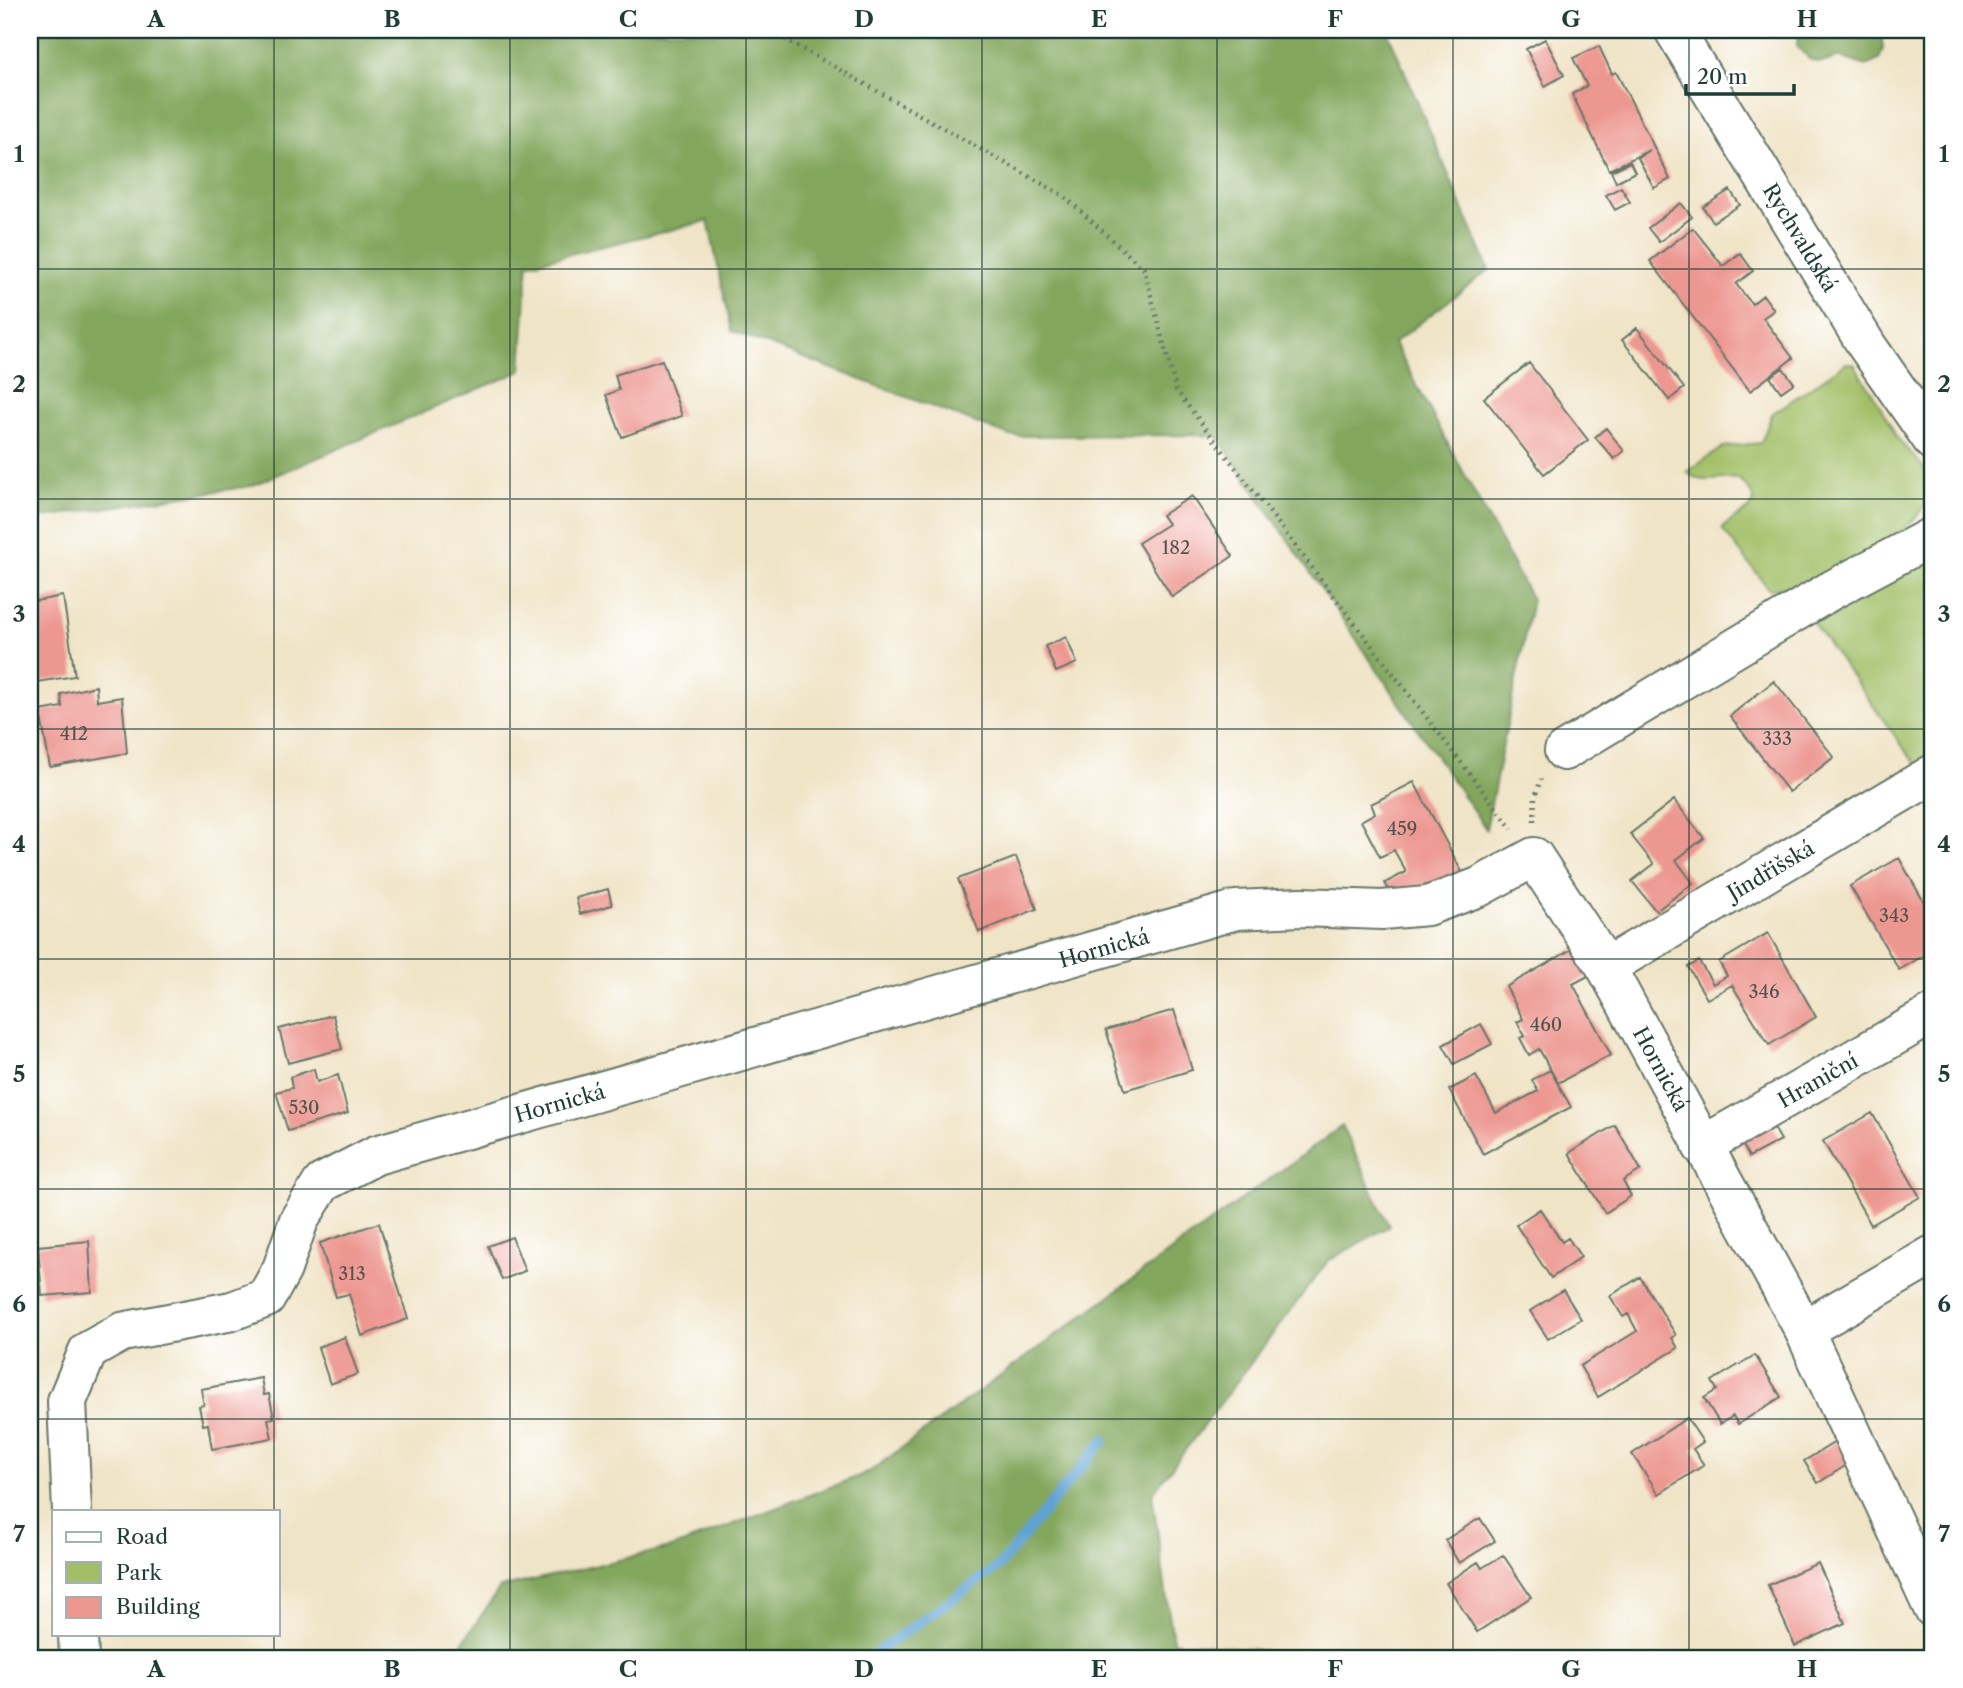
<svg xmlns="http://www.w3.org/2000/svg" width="1963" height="1688" viewBox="0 0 1963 1688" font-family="'Libre Caslon Text',serif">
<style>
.green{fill:#a2bf67;stroke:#607e4e;stroke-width:2}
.forest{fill:#81a65c;stroke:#507248;stroke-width:2}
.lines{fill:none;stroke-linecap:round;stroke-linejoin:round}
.stream{stroke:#5ea3d3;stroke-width:10}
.building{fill:#ed9791}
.minor-casing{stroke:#687767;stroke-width:42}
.path{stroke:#687767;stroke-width:4.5;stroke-dasharray:2 5;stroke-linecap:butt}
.minor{stroke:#fff;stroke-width:38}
.grid{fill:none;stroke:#1f3d34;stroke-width:2;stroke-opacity:0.55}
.labels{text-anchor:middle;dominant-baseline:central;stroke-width:7;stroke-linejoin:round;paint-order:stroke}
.number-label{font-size:18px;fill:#52544b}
.street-label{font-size:21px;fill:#1f3d34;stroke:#fff}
.neatline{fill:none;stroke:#1f3d34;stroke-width:2.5}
.grid-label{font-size:23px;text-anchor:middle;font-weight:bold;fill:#1f3d34}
</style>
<rect width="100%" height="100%" fill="#fff"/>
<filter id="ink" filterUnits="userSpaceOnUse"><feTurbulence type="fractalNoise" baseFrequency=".0143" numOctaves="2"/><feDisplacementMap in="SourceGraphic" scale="14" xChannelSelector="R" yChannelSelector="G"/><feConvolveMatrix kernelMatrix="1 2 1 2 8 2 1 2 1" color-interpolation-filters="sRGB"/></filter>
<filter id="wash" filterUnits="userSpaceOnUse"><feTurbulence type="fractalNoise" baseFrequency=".00686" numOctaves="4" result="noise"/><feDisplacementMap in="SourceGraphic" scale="28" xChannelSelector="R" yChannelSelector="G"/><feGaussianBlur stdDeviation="1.57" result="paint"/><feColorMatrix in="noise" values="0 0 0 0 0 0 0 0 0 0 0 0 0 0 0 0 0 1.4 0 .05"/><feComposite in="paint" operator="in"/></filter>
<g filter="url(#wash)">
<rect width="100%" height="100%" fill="#f0e4c7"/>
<path class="green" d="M 1846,363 L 1854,364 C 1869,387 1883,410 1895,434 C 1904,451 1925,461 1929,482 C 1939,527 1829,575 1796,595 L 1783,586 L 1770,590 L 1722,529 C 1739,509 1773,511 1739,479 C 1720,476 1703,487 1687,472 L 1723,447 L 1761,443 L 1772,414 Z
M 1933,552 L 1933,755 L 1917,766 L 1808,616 Z"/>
<path class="forest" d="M 30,30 L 1387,30 L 1489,270 L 1394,343 L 1532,600 L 1486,829 L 1216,435 L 1010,436 L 732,331 L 708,221 L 528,264 L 521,371 L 251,486 L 30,519 Z
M 1798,30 L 1881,30 L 1883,49 L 1879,60 L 1866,66 L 1840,57 C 1815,66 1816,65 1797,47 Z
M 1342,1126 L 1389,1226 L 1328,1261 L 1152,1494 L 1173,1641 L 1295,1654 L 1297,1658 L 452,1658 L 500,1588 L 674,1547 L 869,1472 Z"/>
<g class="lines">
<path class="stream" d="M 30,34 L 33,30
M 868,1658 L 999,1566 L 1104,1440"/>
</g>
<g id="blocks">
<path class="building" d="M 1545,39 L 1564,75 L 1545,86 L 1526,49 Z
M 1599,46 L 1612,74 L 1616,72 L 1629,97 L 1670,179 L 1654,188 L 1638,158 L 1650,150 L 1609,170 L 1572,94 L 1587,86 L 1573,58 Z
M 1630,162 L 1635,172 L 1616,182 L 1611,171 Z
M 1621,187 L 1630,202 L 1615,210 L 1606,195 Z
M 1730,190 L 1740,205 L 1713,222 L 1703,207 Z
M 1681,203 L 1692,217 L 1659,242 L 1648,228 Z
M 1693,228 L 1723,266 L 1740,253 L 1753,271 L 1736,284 L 1752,304 L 1763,295 L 1774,310 L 1763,318 L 1793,358 L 1750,391 L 1650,261 Z
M 1637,328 L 1684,388 L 1669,400 L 1622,340 Z
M 662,360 L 682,416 L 622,437 L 606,395 L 619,390 L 615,375 Z
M 1529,363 L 1588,440 L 1544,474 L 1484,398 Z
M 1783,368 L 1794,383 L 1781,392 L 1770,377 Z
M 1606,428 L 1624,451 L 1614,459 L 1595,437 Z
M 1192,496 L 1233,556 L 1172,597 L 1138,543 L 1168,524 L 1162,515 Z
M 63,596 L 75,676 L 37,682 L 30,640 L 30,602 Z
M 1066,637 L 1077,663 L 1056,672 L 1045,646 Z
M 1774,681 L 1834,757 L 1789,792 L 1730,716 Z
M 96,686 L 97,701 L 122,697 L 127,753 L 50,767 L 40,711 L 62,707 L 61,694 Z
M 1414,782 L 1462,872 L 1409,900 L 1393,899 L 1385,883 L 1406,872 L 1394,850 L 1380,857 L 1361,821 L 1375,813 L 1371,804 Z
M 1674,800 L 1704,838 L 1676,860 L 1693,883 L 1656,911 L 1632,881 L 1654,864 L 1630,834 Z
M 1016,857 L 1037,909 L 979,932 L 958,879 Z
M 1899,858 L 1933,918 L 1933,950 L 1899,970 L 1850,886 Z
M 608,889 L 612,905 L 580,914 L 576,898 Z
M 1768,933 L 1816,1017 L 1769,1045 L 1732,985 L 1707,999 L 1688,967 L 1699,961 L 1713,984 L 1727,976 L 1719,962 Z
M 1574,948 L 1590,975 L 1573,984 L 1611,1055 L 1558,1083 L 1539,1049 L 1529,1055 L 1520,1038 L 1525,1036 L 1517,1022 L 1523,1019 L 1506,987 Z
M 1174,1010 L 1192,1070 L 1125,1090 L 1106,1030 Z
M 333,1015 L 342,1049 L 288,1063 L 279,1029 Z
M 1481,1024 L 1492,1044 L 1454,1064 L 1443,1045 Z
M 314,1069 L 317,1082 L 338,1075 L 348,1113 L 288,1131 L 276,1092 L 292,1088 L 290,1077 Z
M 1550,1070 L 1571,1107 L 1483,1154 L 1449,1090 L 1476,1076 L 1496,1113 L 1538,1091 L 1532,1080 Z
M 1872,1113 L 1920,1197 L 1871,1225 L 1823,1141 Z
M 1771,1123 L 1781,1140 L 1749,1157 L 1740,1140 Z
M 1615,1125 L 1641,1170 L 1623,1181 L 1631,1196 L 1605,1213 L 1569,1153 Z
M 1540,1209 L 1562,1242 L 1568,1238 L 1581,1257 L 1551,1278 L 1516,1225 Z
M 379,1223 L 408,1319 L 362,1336 L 349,1294 L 336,1297 L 320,1243 Z
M 512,1237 L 525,1271 L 502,1280 L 488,1246 Z
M 89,1241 L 92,1292 L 42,1296 L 38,1246 Z
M 1640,1277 L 1676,1335 L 1672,1338 L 1678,1348 L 1598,1397 L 1580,1366 L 1637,1331 L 1628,1314 L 1623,1317 L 1610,1296 Z
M 1563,1290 L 1581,1319 L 1548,1339 L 1530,1311 Z
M 345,1337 L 358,1374 L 330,1384 L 318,1347 Z
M 1755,1355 L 1781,1397 L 1738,1424 L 1733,1416 L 1720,1424 L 1704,1398 L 1717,1390 L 1712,1381 Z
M 261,1378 L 264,1395 L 269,1394 L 274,1418 L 268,1419 L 272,1438 L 212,1449 L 208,1424 L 203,1425 L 199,1406 L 204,1405 L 201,1389 Z
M 1687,1418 L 1703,1442 L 1693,1449 L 1704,1465 L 1659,1494 L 1632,1454 Z
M 1837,1441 L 1850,1463 L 1818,1483 L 1804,1461 Z
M 1480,1518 L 1495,1541 L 1459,1563 L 1445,1540 Z
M 1503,1555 L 1531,1597 L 1477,1632 L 1446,1583 L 1478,1562 L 1482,1568 Z
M 1818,1563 L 1845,1623 L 1795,1646 L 1768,1585 Z"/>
</g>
</g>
<g filter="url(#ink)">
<use href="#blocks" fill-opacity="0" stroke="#687767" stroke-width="2"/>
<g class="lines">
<defs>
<g id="minor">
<path id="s1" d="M 1674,30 L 1867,346 L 1933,441"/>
<path d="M 1564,751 L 1830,591 L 1933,536"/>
<path id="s2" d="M 1606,967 L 1933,774"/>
<path id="s3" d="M 1702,1146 L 1933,1014"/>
<path d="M 1804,1330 L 1933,1255"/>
<path id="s4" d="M 72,1511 L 67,1401 L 88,1351 L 122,1332 L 232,1311 L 266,1298 L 282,1269 L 299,1220 L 322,1183 L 376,1155 L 1236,910 L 1301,907 L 1382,910 L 1427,906 L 1479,887 L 1534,857 L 1606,967 L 1804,1330 L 1933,1608"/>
<path d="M 78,1634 L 79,1658"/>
</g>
</defs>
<use href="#minor" class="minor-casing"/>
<path class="path" d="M 774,30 L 783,38 L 1064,196 L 1144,269 L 1176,390 L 1512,829
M 1534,821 L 1535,797 L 1541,779"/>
<use href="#minor" class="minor"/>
</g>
</g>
<path class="grid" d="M 274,30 L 274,1511M 510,30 L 510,1658M 746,30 L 746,1658M 982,30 L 982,1658M 1217,30 L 1217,1658M 1453,30 L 1453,1658M 1689,30 L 1689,1658M 30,269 L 1933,269M 30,499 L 1933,499M 30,729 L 1933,729M 30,959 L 1933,959M 30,1189 L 1933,1189M 30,1419 L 1933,1419M 274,1634 L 274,1658"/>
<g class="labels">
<g class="number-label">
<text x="1176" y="548">182</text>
<text x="74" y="734">412</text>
<text x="1777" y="739">333</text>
<text x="1402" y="829">459</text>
<text x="1894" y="916">343</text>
<text x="1764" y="992">346</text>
<text x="1546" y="1025">460</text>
<text x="304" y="1108">530</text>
<text x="352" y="1274">313</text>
</g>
<g class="street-label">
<text stroke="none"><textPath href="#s1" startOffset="243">Rychvaldská</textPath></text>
<text stroke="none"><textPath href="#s2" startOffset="191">Jindřišská</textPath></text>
<text stroke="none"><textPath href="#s4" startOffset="1298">Hornická</textPath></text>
<text stroke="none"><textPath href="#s4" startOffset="1992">Hornická</textPath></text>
<text stroke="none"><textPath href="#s3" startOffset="133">Hraniční</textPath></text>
<text stroke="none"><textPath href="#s4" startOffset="732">Hornická</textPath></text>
</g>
</g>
<rect width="1963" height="1688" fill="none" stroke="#fff" stroke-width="77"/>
<rect x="52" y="1510" width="228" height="126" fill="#ffffff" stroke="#a5b1ae" stroke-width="2"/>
<rect x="66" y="1532" width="35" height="10" fill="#ffffff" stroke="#a5b1ae" stroke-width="2"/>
<text x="116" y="1544" font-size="21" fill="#1f3d34">Road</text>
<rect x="66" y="1562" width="35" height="21" fill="#a2bf67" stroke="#a5b1ae" stroke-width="2"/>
<text x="116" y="1580" font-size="21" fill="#1f3d34">Park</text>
<rect x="66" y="1597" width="35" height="21" fill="#ed9791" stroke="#a5b1ae" stroke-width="2"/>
<text x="116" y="1614" font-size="21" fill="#1f3d34">Building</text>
<path d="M1686 84v10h108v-10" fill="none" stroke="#1f3d34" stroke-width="3.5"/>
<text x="1697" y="84" font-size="21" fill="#1f3d34" stroke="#ffffff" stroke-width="5" paint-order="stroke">20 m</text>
<rect x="38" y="38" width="1886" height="1612" class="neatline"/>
<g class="grid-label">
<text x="156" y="27">A</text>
<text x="392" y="27">B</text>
<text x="628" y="27">C</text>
<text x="864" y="27">D</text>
<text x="1099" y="27">E</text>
<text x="1335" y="27">F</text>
<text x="1571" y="27">G</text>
<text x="1807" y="27">H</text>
<text x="19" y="162">1</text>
<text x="1944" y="162">1</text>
<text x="19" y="392">2</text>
<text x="1944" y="392">2</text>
<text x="19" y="622">3</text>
<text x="1944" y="622">3</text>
<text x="19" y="852">4</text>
<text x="1944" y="852">4</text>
<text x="19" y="1082">5</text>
<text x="1944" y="1082">5</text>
<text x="19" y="1312">6</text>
<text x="1944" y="1312">6</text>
<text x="19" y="1542">7</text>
<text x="1944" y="1542">7</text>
<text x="156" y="1677">A</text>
<text x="392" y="1677">B</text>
<text x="628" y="1677">C</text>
<text x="864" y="1677">D</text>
<text x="1099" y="1677">E</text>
<text x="1335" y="1677">F</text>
<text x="1571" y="1677">G</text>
<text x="1807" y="1677">H</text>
</g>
</svg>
